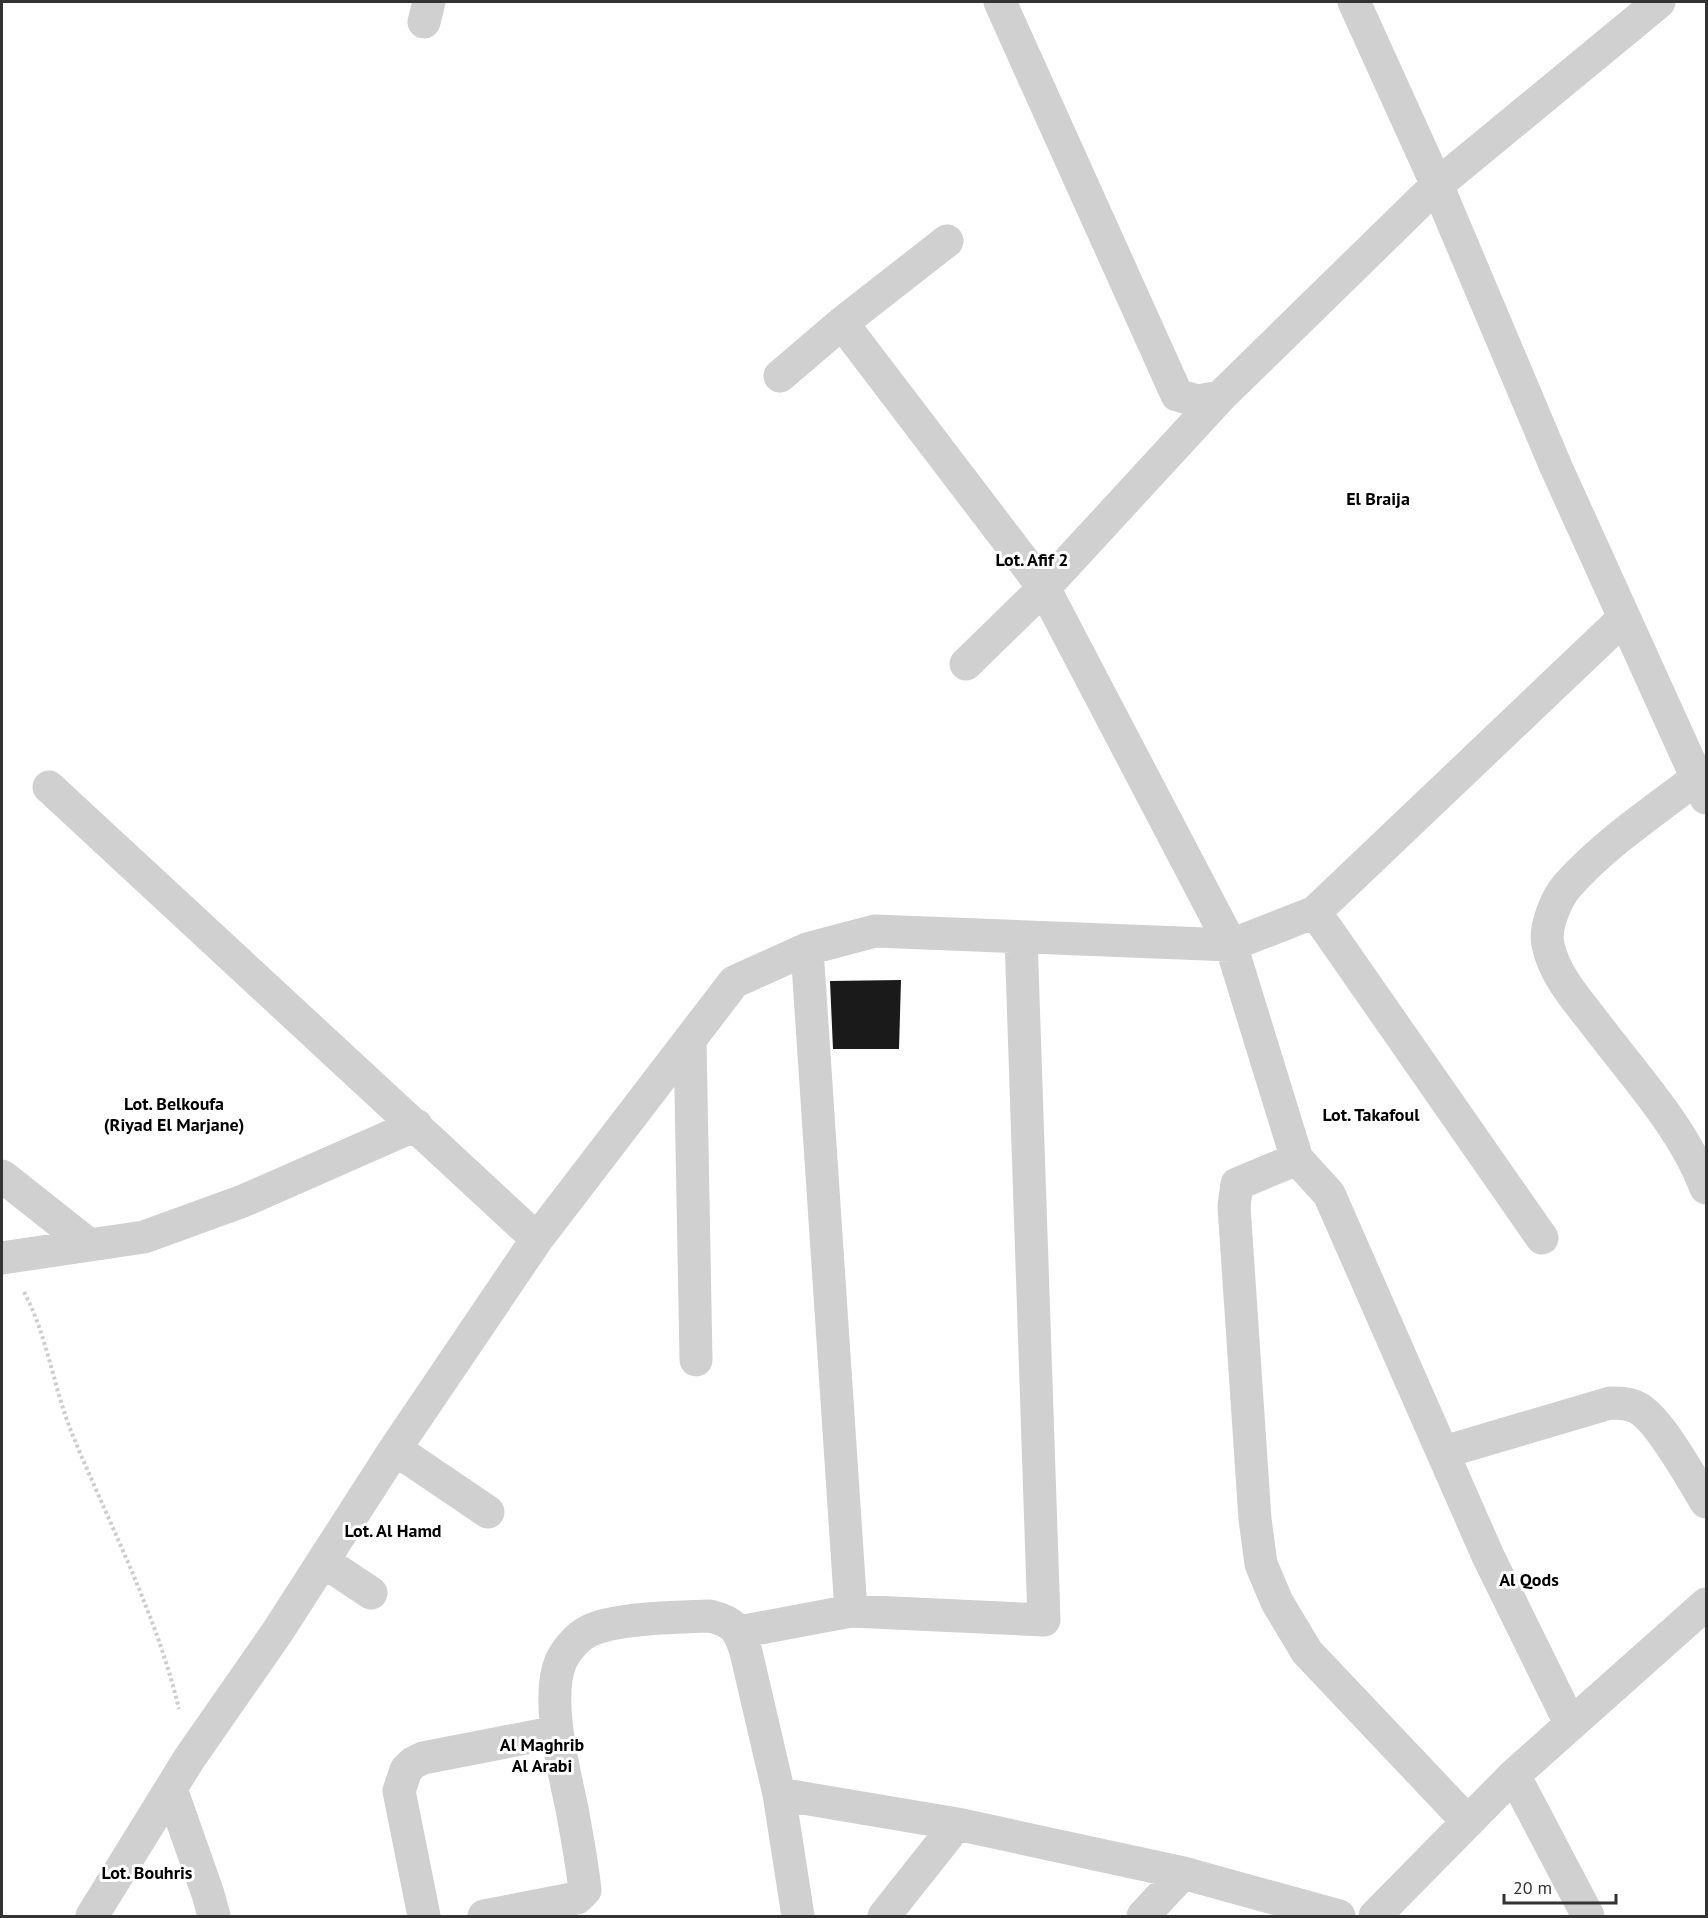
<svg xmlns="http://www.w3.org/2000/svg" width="1708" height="1918" viewBox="0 0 1708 1918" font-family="'PT Sans',sans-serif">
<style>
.building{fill:#1a1a1a}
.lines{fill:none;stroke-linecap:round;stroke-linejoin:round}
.path{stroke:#cdcdcd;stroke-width:4;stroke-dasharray:3 3;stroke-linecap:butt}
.minor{stroke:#d0d0d0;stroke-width:33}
.labels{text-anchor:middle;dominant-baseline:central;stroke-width:6;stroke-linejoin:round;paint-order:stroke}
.quarter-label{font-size:18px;font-weight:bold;fill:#000;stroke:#fff}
</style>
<rect width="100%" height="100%" fill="#fff"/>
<path class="building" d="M 901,980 L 899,1049 L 833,1049 L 830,981 Z"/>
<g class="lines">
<path class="path" d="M 24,1292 C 47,1335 53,1385 71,1431 C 108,1522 156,1612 179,1709"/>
<path class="minor" d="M 1000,2 L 1177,395 L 1198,401 L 1220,397 L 1437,185 L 1659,2
M 1354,2 L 1437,185 L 1556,467 L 1706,798
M 424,22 L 429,2
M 842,323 L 1044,588 L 1231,945 L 1297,1159
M 780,376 L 842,323 L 947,241
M 966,664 L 1044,588 L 1220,397
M 1697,778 C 1653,812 1604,844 1567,886 C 1556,899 1544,928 1548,945 C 1555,977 1578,1001 1597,1026 C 1635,1076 1684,1129 1706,1188
M 49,787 L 537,1239
M 1315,912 L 1542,1238
M 807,949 L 851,1611
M 690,1039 L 696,1360
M 2,1176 L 88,1244
M 2,1258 L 144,1237 L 243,1201 L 416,1125
M 395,1449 L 488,1512
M 1444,1452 L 1610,1403 C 1620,1403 1629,1403 1638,1408 C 1660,1420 1692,1479 1706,1502
M 323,1561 L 371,1593
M 739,1632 L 851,1611 L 1044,1620 L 1021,937
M 1514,1775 L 1588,1916
M 171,1789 L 208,1894 L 214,1916
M 779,1794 L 957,1824 L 1183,1873 L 1339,1916
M 1468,1822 L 1307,1652 L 1277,1602 L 1261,1564 L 1255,1519 L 1234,1206 L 1237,1184 L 1297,1159 L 1329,1194 L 1488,1556 L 1570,1723
M 92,1916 L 189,1759 L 278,1631 L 395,1449 L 537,1239 L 734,982 L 807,949 L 875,931 L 1231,945 L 1315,912 L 1624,618
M 424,1916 L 399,1791 L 406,1770 L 413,1763 L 423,1758 L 557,1732
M 484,1916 L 577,1898 L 585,1890 C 582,1863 577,1836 572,1809 C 564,1770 545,1698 561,1661 C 566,1650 578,1636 589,1631 C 614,1618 680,1617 710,1616 C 734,1622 739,1629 746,1652 L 779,1794 L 798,1916
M 884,1916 L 957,1824
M 1143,1916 L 1183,1873
M 1375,1916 L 1514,1775 L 1706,1604"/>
</g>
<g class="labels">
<g class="quarter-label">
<text x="1378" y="498">El Braija</text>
<text x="1032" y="559">Lot. Afif 2</text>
<text x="174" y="1103">Lot. Belkoufa<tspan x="174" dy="21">(Riyad El Marjane)</tspan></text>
<text x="1371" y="1114">Lot. Takafoul</text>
<text x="393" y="1530">Lot. Al Hamd</text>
<text x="1529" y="1579">Al Qods</text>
<text x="542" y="1744">Al Maghrib<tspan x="542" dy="21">Al Arabi</tspan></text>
<text x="147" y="1872">Lot. Bouhris</text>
</g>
</g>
<rect width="1708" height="1918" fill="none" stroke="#333333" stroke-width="6"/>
<path d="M1504 1894v9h112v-9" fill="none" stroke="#333333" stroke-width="3"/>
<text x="1513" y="1894" font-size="18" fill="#333333" stroke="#ffffff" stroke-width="4.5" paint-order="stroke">20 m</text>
</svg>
